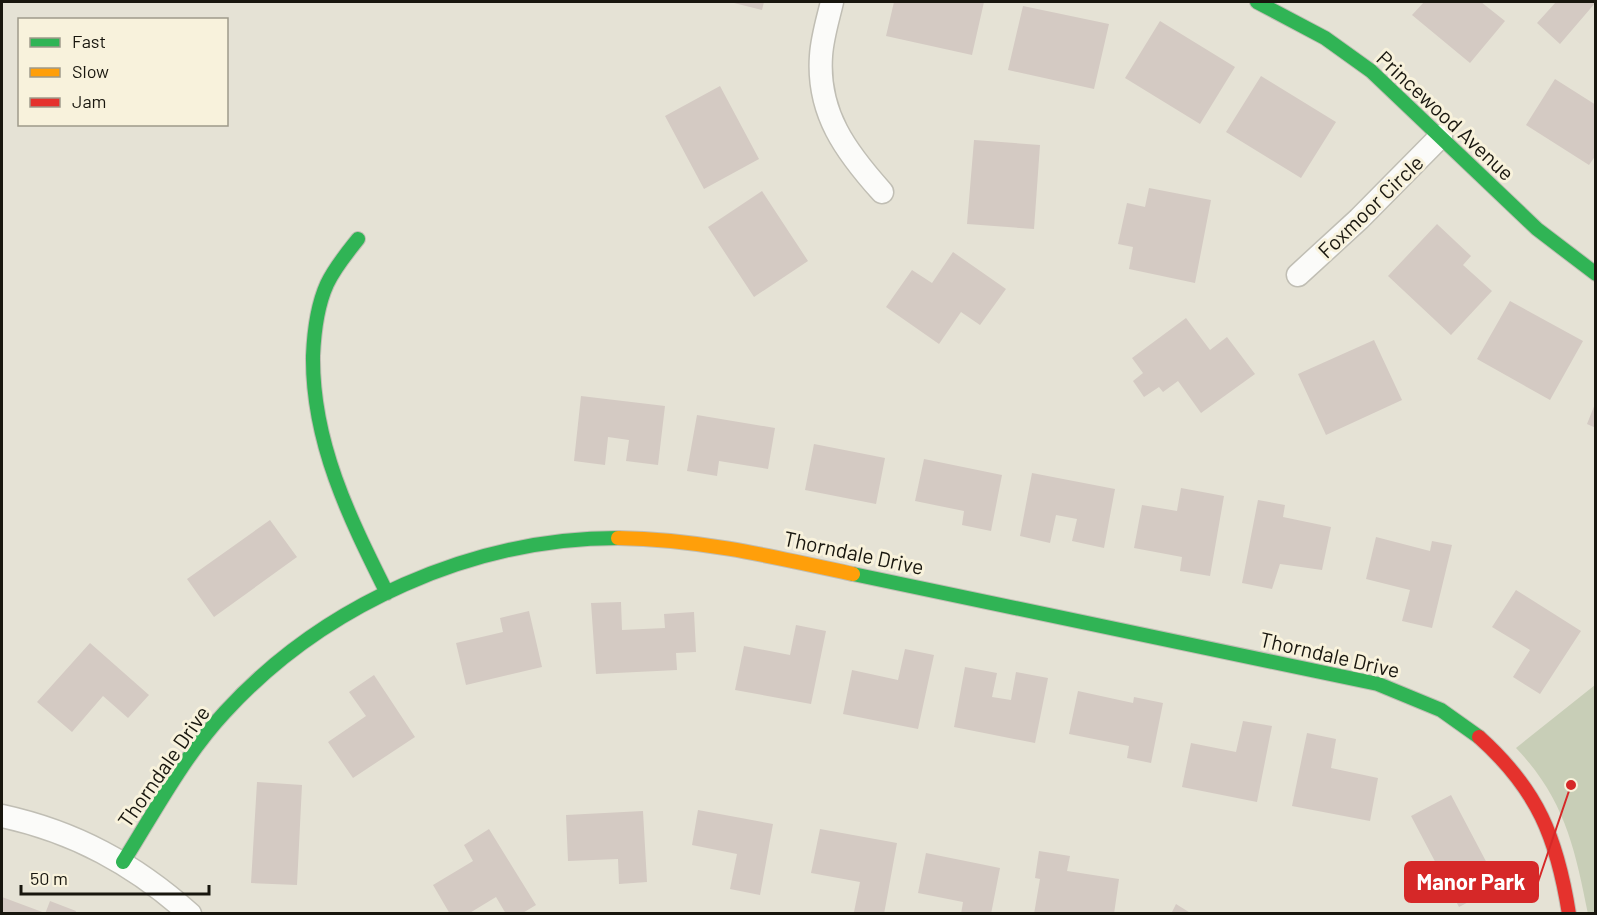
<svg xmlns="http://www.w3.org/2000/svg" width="1597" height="915" viewBox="0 0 1597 915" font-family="Barlow,sans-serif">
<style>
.green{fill:#c8ceb7}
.building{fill:#d4cac3}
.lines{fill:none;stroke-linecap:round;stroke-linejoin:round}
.street-casing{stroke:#c0beb4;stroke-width:25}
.fast-casing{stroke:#c0beb4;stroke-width:16}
.slow-casing{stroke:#c0beb4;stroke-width:16}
.jam-casing{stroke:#c0beb4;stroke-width:16}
.street{stroke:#fbfbf9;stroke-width:22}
.fast{stroke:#30b455;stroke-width:14}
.slow{stroke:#ff9f0a;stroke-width:14}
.jam{stroke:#e5322d;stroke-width:14}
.labels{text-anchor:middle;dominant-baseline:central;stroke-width:6;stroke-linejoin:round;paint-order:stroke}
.street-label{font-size:21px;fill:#18160e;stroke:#f8f2dc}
.leader{fill:none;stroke:#d62828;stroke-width:2}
.callout-dot{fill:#d62828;stroke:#f8f2dc;stroke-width:2}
.callout{fill:#d62828;stroke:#d62828;stroke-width:2}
.callout-label{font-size:22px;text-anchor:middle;font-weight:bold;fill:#fff}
</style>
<rect width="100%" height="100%" fill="#e5e2d5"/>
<path class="green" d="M 1595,685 L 1596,913 L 1588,914 C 1575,848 1564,798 1516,748 Z"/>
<path class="building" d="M 730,2 L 764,2 L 762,10 Z
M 894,2 L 984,2 L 972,55 L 886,36 Z
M 1424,2 L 1481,2 L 1505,21 L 1470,63 L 1412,15 Z
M 1556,2 L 1596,2 L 1560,44 L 1537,23 Z
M 1023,6 L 1109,24 L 1094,89 L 1008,70 Z
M 1160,21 L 1235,67 L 1200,124 L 1125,78 Z
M 1261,76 L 1336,122 L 1301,178 L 1226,132 Z
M 1555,79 L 1596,105 L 1596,155 L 1589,165 L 1526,125 Z
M 720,86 L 759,159 L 704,189 L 665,116 Z
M 974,140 L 1040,145 L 1034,229 L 967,224 Z
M 1149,188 L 1211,200 L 1195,283 L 1129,269 L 1133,247 L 1118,244 L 1127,203 L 1145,207 Z
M 762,191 L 808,261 L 754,297 L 708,227 Z
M 1437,224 L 1471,256 L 1463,265 L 1492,291 L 1451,335 L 1388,276 Z
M 953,252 L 1006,289 L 980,325 L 961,312 L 939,344 L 886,307 L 912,270 L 932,283 Z
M 1510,301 L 1583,341 L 1550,400 L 1477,359 Z
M 1186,318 L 1210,350 L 1227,337 L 1255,374 L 1201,413 L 1178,381 L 1163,392 L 1159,387 L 1144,397 L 1133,381 L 1143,373 L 1132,358 Z
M 1374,340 L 1402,400 L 1326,435 L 1298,374 Z
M 581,396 L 665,406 L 658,465 L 626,461 L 629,440 L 608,437 L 605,465 L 574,461 Z
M 1595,404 L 1596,404 L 1596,428 L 1587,424 Z
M 697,415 L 775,428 L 768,469 L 719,461 L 717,476 L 687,471 Z
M 814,444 L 885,458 L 876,504 L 805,490 Z
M 924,459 L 1002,475 L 991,531 L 962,525 L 964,511 L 915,501 Z
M 1032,473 L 1115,489 L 1104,548 L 1072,541 L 1077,519 L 1056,515 L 1050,543 L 1020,536 Z
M 1181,488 L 1224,496 L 1210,576 L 1180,571 L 1182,557 L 1134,548 L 1142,505 L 1177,511 Z
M 1258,500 L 1285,505 L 1283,517 L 1331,527 L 1322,570 L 1280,564 L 1272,589 L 1242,583 Z
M 270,520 L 297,557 L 214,617 L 187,579 Z
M 1376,537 L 1430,551 L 1432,541 L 1452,545 L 1432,628 L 1402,621 L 1410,590 L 1366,579 Z
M 1516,590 L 1581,631 L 1540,694 L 1513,677 L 1530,650 L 1492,627 Z
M 621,602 L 622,630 L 665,628 L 664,614 L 694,612 L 696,652 L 676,653 L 677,670 L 596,674 L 591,603 Z
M 529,611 L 542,667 L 466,685 L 456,643 L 503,632 L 500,618 Z
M 796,625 L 826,631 L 811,704 L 735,690 L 744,646 L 790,655 Z
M 90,643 L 149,695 L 128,718 L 103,696 L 72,732 L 37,702 Z
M 905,649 L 934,655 L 918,729 L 843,714 L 852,670 L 898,680 Z
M 965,667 L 997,673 L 992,697 L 1011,700 L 1016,672 L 1048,678 L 1035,743 L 954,727 Z
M 374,675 L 415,737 L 353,778 L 328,742 L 366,716 L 349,692 Z
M 1078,691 L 1133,703 L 1134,697 L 1163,703 L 1151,763 L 1127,758 L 1129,746 L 1069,734 Z
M 1243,721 L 1272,726 L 1257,802 L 1182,787 L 1191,743 L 1236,752 Z
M 1307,733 L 1336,739 L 1331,768 L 1378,778 L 1370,821 L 1292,806 Z
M 257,782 L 302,785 L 297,885 L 251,883 Z
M 1451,795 L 1499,886 L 1459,907 L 1411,816 Z
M 698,810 L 773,824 L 760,895 L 730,889 L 737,854 L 692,845 Z
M 643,811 L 647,882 L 619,884 L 618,859 L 568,861 L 566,815 Z
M 489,829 L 536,905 L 521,914 L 506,914 L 496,897 L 468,914 L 450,914 L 433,885 L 473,861 L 464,845 Z
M 820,829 L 897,843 L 884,914 L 854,912 L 860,882 L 811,873 Z
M 1039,851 L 1070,856 L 1067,871 L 1119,879 L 1114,914 L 1034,914 L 1040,879 L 1035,878 Z
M 926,853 L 1000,868 L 991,914 L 961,914 L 963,902 L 918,893 Z
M 2,897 L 45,913 L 45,914 L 2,914 Z
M 50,901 L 76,911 L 75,914 L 45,914 Z
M 1176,904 L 1192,914 L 1171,914 Z"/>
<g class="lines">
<defs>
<path id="street" d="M 832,2 C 828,19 822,38 821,56 C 817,113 846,152 882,192
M 1298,275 L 1359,219 L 1441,136
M 2,816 C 75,832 134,864 190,914"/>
<path id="fast" d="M 1257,2 L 1325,38 L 1371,71 L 1537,229 L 1596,274
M 358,239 C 347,253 335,267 327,284 C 317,306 314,332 313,356 C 312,442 349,517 387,593
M 853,574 L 1378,684 L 1441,710 L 1479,737
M 123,862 C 155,811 184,756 225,712 C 324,604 473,538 618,538"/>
<path id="slow" d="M 618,538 C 698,539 775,557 853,574"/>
<path id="jam" d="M 1479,737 C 1538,790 1557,838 1569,914"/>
</defs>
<use href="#street" class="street-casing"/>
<use href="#fast" class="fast-casing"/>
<use href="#slow" class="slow-casing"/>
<use href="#jam" class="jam-casing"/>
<use href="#street" class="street"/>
<use href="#fast" class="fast"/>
<use href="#slow" class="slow"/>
<use href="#jam" class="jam"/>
</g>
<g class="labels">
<g class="street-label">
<text transform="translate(1446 115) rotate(43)">Princewood Avenue</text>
<text transform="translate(1370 206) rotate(-44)">Foxmoor Circle</text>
<text transform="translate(854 552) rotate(12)">Thorndale Drive</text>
<text transform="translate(1330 654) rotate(13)">Thorndale Drive</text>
<text transform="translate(163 766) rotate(-55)">Thorndale Drive</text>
</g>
</g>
<path class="leader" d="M1571 785L1538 882"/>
<circle class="callout-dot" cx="1571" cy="785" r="6"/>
<rect class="callout" x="1405" y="862" width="133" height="40" rx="6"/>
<g class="callout-label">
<text x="1471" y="890">Manor Park</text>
</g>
<rect width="1597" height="915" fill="none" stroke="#18160e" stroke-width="6"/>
<rect x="18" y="18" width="210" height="108" fill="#f8f2dc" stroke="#9e9a8a" stroke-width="1.5"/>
<rect x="30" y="38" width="30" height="9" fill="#30b455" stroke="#9e9a8a" stroke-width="1.5"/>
<text x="72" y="48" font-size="18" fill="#18160e">Fast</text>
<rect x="30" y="68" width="30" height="9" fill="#ff9f0a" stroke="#9e9a8a" stroke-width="1.5"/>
<text x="72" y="78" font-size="18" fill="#18160e">Slow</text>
<rect x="30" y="98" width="30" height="9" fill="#e5322d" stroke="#9e9a8a" stroke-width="1.5"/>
<text x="72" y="108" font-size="18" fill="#18160e">Jam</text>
<path d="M21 885v9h188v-9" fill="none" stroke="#18160e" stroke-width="3"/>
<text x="30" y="885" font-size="18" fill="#18160e" stroke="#f8f2dc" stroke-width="4.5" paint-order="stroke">50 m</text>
</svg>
